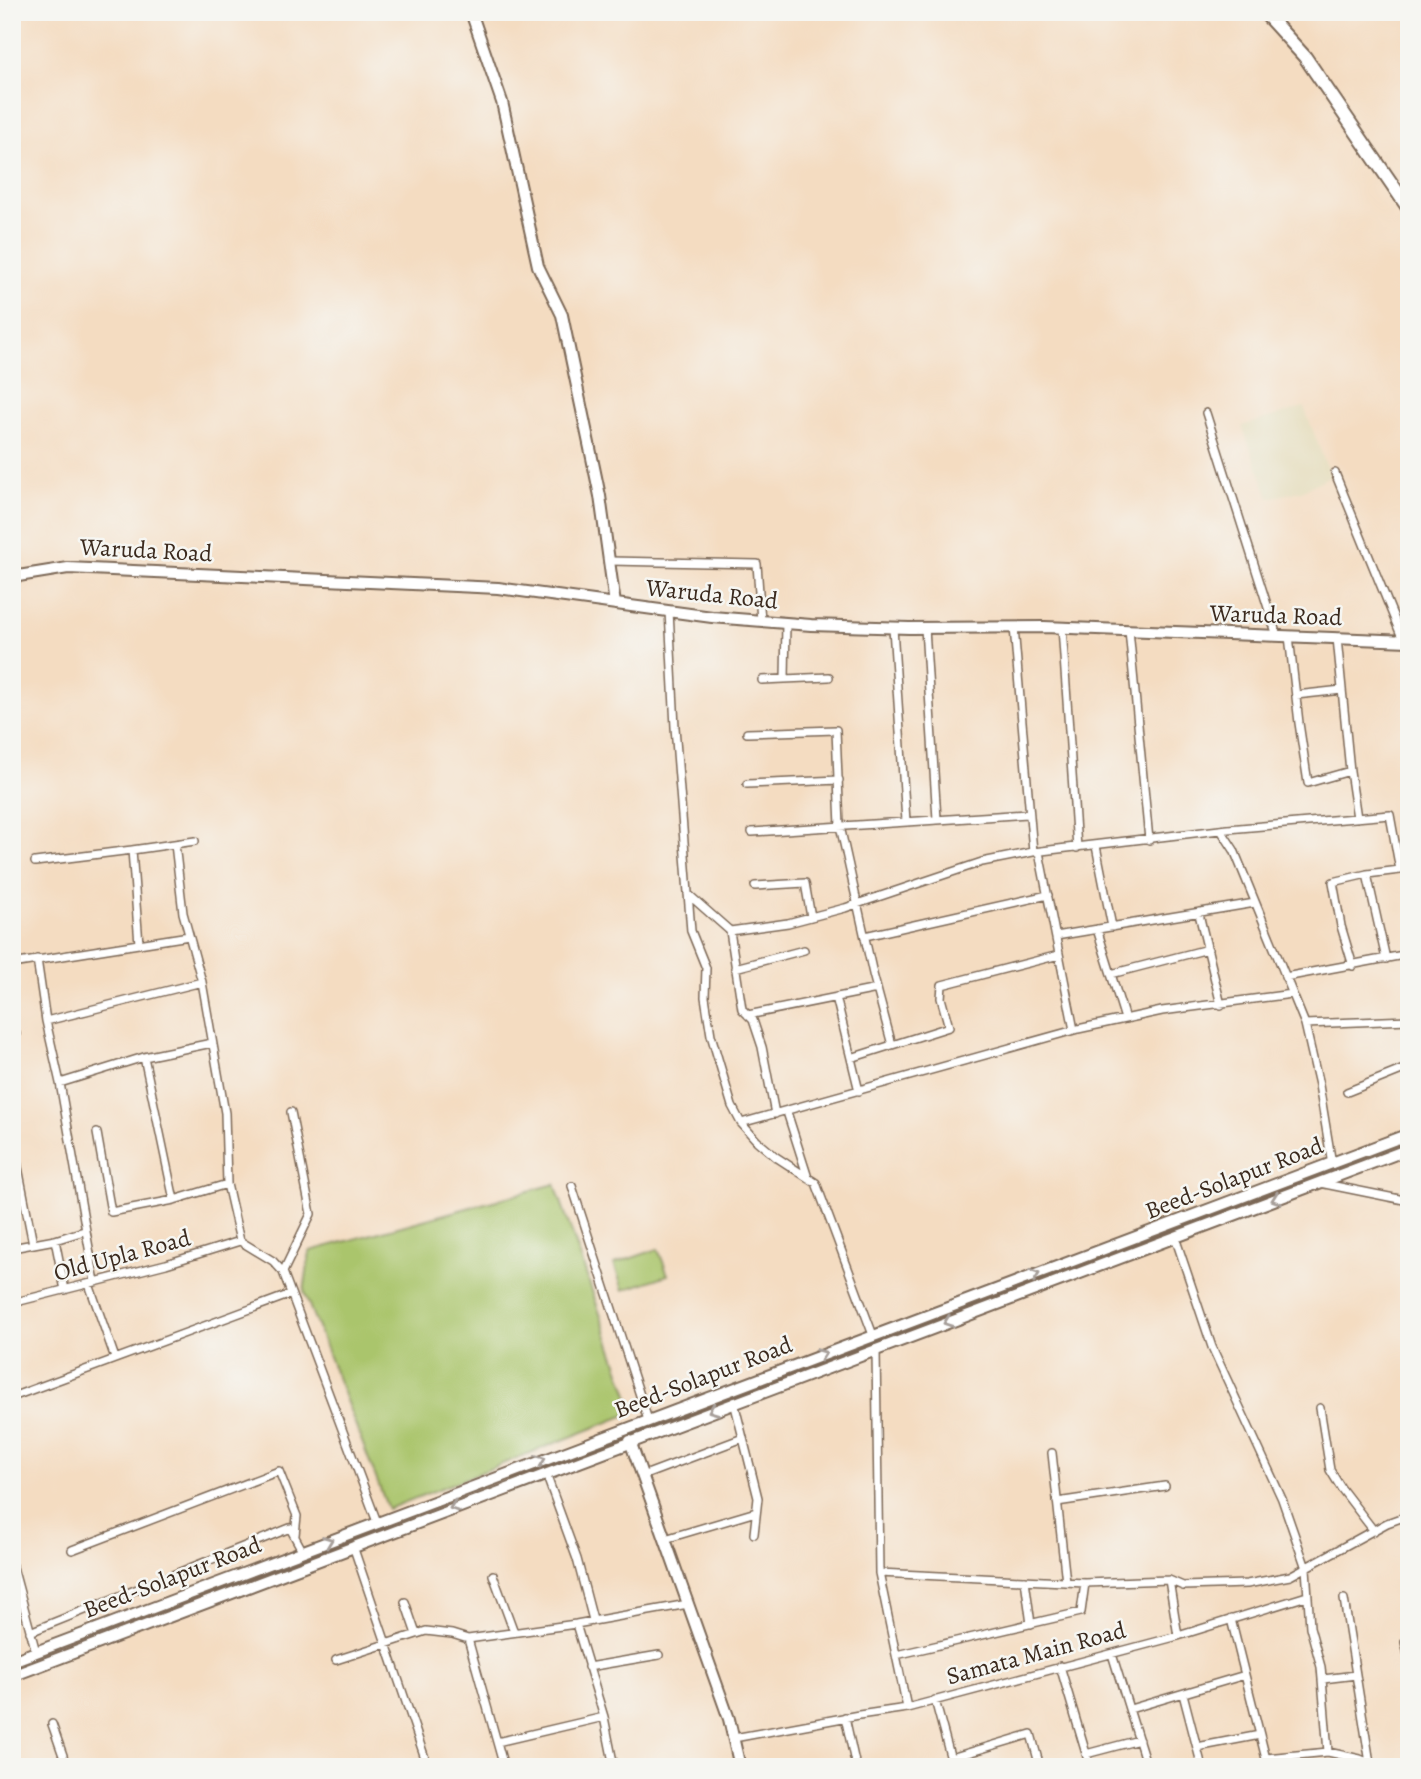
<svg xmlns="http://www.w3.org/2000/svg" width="1421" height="1779" viewBox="0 0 1421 1779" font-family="Alegreya,serif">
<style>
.built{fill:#e4dbba}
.green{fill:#aac56c;stroke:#727845;stroke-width:2}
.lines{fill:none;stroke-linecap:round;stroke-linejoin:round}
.street-casing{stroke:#7c6857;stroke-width:10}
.secondary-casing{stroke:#7c6857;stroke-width:14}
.primary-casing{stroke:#7c6857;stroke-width:16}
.street{stroke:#fff;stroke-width:7}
.secondary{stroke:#fff;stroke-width:10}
.primary{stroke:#fff;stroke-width:12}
.oneway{stroke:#a79f9a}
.labels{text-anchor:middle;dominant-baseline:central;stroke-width:5;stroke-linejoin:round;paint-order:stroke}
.street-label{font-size:24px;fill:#3b2a1e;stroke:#f6f6f2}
</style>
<rect width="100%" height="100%" fill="#f6f6f2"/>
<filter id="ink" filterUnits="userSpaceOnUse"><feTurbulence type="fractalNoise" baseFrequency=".0143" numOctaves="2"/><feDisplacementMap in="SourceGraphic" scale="14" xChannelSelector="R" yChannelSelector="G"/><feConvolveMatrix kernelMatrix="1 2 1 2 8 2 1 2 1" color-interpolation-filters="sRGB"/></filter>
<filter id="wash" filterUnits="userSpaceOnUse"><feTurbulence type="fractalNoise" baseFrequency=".00686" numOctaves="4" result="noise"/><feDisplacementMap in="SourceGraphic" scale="28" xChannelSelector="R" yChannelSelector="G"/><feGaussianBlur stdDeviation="1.57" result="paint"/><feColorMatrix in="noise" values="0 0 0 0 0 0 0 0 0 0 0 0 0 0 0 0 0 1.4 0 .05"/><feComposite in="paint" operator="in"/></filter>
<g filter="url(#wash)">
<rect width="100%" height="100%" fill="#f4dcc1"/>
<path class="built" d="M 1304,407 L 1330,476 L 1301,491 L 1269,498 L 1242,426 Z"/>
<path class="green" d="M 555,1184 L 634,1412 L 388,1509 L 304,1292 L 310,1251 Z
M 658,1249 L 668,1275 L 623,1290 L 614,1264 Z"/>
</g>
<g filter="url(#ink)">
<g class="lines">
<defs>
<path id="street" d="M 1206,413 L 1277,636
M 1335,473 L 1403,640
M 610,561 L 757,564 L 761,621
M 669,611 L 675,727 L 691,931 L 706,968 L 705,997 L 711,1035 L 732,1106 L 741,1123 L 757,1141 L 776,1157 L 816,1183 L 873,1335
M 1014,627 L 1033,852
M 1062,627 L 1077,848
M 893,628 L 906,821
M 925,628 L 937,819
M 1129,630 L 1149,840
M 1289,636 L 1299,723 L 1308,783 L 1350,771
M 1337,638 L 1350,771 L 1357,818
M 785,679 L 786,623
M 762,680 L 829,677
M 1296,695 L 1342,690
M 747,733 L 836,730 L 840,826 L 873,974 L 892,1045
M 747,784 L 839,780
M 1221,830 L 1234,850 L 1305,1024 L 1319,1085 L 1332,1164
M 752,832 L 1028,814
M 175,844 L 183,913 L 202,982 L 225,1113 L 227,1184 L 240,1241 L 273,1261 L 283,1272 L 377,1522
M 1096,846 L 1112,927
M 1039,852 L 1074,1030
M 35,862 L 132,850
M 1367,874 L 1386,959
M 755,886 L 805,883 L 811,917
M 688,894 L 730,931 L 742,1009 L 753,1020 L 762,1047 L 775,1114
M 1199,914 L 1221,1005
M 1097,929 L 1125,1019
M 730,931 L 788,923 L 845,908 L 982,862 L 1033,852 L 1228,829 L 1390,815 L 1400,870 L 1367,874 L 1333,882 L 1341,926 L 1353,966
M 865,936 L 1048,895
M 1056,936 L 1255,903
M 139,944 L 132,850 L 195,841
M 37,959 L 46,1021 L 60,1083 L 95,1282
M 12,964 L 189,936
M 735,968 L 804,950
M 1111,974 L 1208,949
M 1285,977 L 1409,954
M 836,997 L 859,1091
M 748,1015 L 877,989
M 46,1021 L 202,982
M 1305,1024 L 1409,1020
M 12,1035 L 16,1034
M 144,1057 L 174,1200
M 851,1058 L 949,1027 L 941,998 L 942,985 L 1059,955
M 60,1083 L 144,1057 L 212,1043
M 1347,1092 L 1409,1067
M 787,1112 L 808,1178
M 741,1123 L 1078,1029 L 1162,1011 L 1292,994
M 97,1133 L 111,1212 L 174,1200 L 227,1184
M 12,1153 L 15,1152 L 33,1244
M 1320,1183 L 1409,1201
M 572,1186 L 648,1420
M 1175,1237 L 1212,1347 L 1282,1499 L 1306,1568 L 1310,1627 L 1321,1667 L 1328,1752
M 55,1240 L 84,1231
M 12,1248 L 55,1240 L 65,1290
M 283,1272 L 311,1214 L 291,1112
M 89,1284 L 115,1358
M 12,1303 L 166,1264 L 240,1241
M 876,1349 L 879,1573 L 907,1708 L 1178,1636 L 1307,1596
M 12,1397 L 291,1294
M 734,1402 L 758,1498 L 754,1534
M 1320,1408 L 1330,1470 L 1341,1488 L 1374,1531
M 1052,1453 L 1066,1582
M 546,1474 L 577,1559 L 593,1620
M 642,1476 L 743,1438
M 1057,1502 L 1165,1486
M 665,1539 L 756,1512
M 353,1546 L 428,1767
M 72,1550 L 279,1471 L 297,1516 L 295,1535
M 13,1567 L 36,1652
M 879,1573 L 1085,1583 L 1169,1580 L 1183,1586 L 1247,1584 L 1290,1576 L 1387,1523 L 1409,1515
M 493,1575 L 514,1632
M 1025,1580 L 1031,1624
M 1169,1580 L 1178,1636
M 1344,1599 L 1370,1763
M 405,1602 L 416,1634
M 1231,1619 L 1268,1767
M 576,1624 L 604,1717 L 614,1767
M 30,1632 L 290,1528 L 302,1550
M 468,1639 L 504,1767
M 1409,1641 L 1405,1642 L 1409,1659
M 1112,1654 L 1147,1767
M 896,1655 L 1081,1612 L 1085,1583
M 336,1660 L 426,1631 L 452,1634 L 468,1639 L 576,1624 L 688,1604
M 1060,1666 L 1090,1767
M 588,1667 L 659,1655
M 1323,1679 L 1356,1675
M 1183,1694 L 1202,1767
M 935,1700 L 953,1767
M 1130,1709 L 1245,1675
M 845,1717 L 856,1767
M 52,1724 L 67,1767
M 734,1738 L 859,1715 L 907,1708
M 497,1742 L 604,1717
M 1197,1747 L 1260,1735
M 1086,1754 L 1139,1740
M 951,1758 L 1031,1734 L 1040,1767
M 1266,1758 L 1328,1752 L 1360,1759 L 1379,1767
M 590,1767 L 612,1762"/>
<path id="secondary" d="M 471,12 L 502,102 L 538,266 L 562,315 L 600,496 L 615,604
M 12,577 L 68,568 L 498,588 L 712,617 L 811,625 L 909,628 L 1044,627 L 1409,641
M 630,1441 L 729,1719 L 740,1767
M 12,1661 L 1409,1134
M 12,1676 L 1409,1149"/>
<path id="primary" d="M 1264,12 L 1305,57 L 1409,209"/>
</defs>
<use href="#street" class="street-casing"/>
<use href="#secondary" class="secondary-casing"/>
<use href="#primary" class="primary-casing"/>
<use href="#street" class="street"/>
<use href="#secondary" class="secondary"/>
<use href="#primary" class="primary"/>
</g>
<defs><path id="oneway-chevron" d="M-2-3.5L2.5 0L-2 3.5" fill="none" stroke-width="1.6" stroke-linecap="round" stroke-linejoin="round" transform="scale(1.75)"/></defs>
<g class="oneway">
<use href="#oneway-chevron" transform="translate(1276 1199) rotate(160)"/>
<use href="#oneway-chevron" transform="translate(1035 1275) rotate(-20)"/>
<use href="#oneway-chevron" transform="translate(948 1322) rotate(160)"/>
<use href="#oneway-chevron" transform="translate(822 1354) rotate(-21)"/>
<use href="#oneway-chevron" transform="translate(713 1410) rotate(159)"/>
<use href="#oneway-chevron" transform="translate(541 1460) rotate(-21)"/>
<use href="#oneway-chevron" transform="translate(454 1507) rotate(160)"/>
<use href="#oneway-chevron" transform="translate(328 1541) rotate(-21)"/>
</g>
</g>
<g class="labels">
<g class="street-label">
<text transform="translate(146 550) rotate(3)">Waruda Road</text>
<text transform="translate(712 594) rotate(6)">Waruda Road</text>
<text transform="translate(1276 615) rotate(2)">Waruda Road</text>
<text transform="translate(1234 1178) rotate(-21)">Beed-Solapur Road</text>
<text transform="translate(122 1255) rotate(-15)">Old Upla Road</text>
<text transform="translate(703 1377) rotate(-21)">Beed-Solapur Road</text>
<text transform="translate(172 1577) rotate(-21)">Beed-Solapur Road</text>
<text transform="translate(1036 1653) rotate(-15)">Samata Main Road</text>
</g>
</g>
<rect width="1421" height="1779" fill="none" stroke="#f6f6f2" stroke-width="42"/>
</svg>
